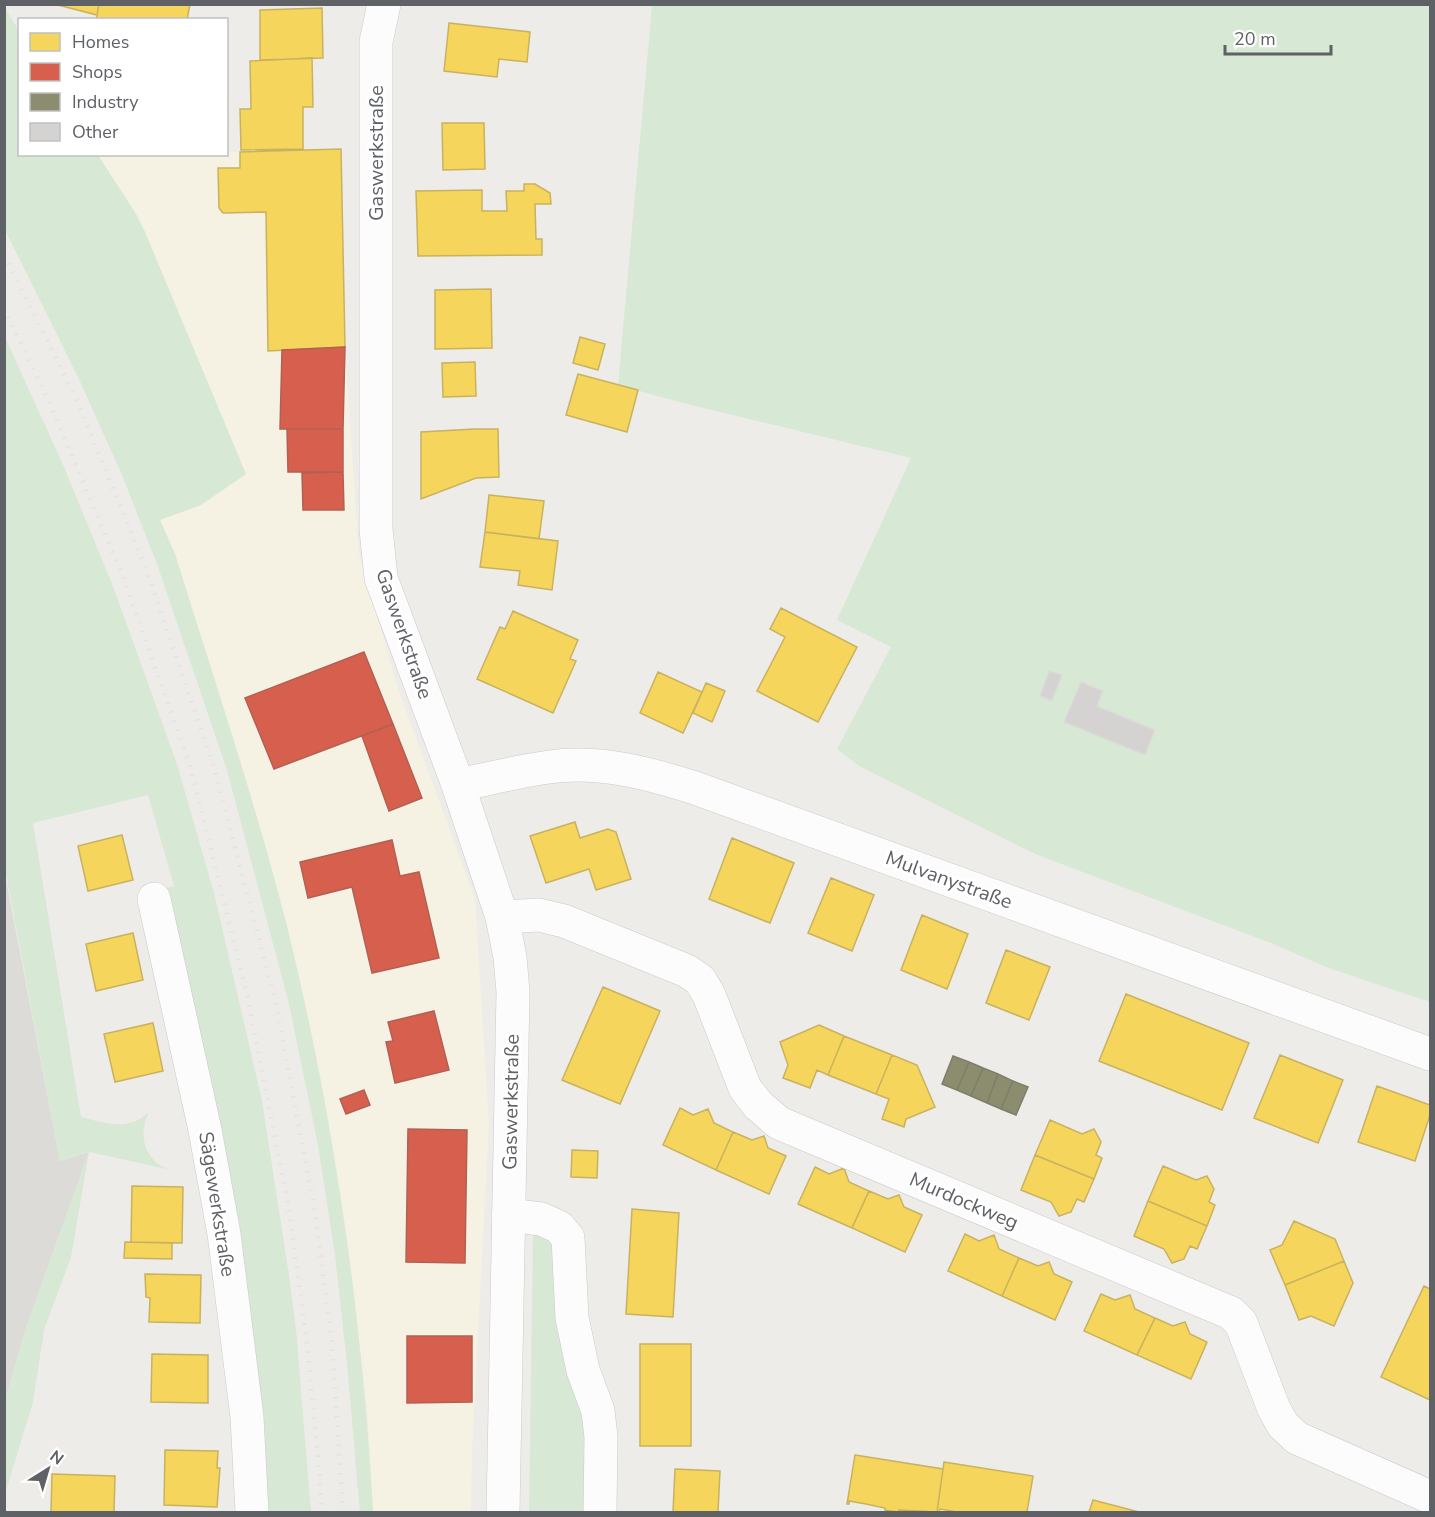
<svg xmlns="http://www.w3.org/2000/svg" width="1435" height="1517" viewBox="0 0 1435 1517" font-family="'Nunito Sans',sans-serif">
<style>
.commercial{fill:#f5f1e3}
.industrial{fill:#dddbd8}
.green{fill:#d7e8d5}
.homes{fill:#f6d55c;stroke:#c8b25f;stroke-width:1.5}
.shops{fill:#d6604d;stroke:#b26054;stroke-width:1.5}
.industry{fill:#8c8c6e;stroke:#7e7f6b;stroke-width:1.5}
.building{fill:#d4d3d1;stroke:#dcdbd8;stroke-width:1.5}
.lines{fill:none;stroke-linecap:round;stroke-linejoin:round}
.minor-casing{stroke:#cacaca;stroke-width:34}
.minor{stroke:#fcfcfc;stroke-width:33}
.rail{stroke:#e3e3e2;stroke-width:4.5;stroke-dasharray:1.5 8;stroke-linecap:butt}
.labels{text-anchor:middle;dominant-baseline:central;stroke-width:6;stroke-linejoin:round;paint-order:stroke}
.street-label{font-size:20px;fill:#5e6165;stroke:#fff}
</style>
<rect width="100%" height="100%" fill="#edece8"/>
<path class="commercial" d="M 341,149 L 345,347 L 359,553 L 398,689 L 475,899 L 489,1124 L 472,1450 L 471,1512 L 373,1512 L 367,1408 L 348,1246 L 322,1084 L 271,868 L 242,768 L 175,554 L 160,520 L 201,505 L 145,232 L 136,214 L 98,156 L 226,154 L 227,152 Z"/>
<path class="industrial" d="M 4,869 L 60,1161 L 89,1152 L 25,1331 L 5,1401 Z"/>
<path class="green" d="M 652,5 L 1430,5 L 1430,1002 L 1326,967 L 1271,943 L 1035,854 L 859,766 L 837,749 L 891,647 L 837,620 L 911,458 L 683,403 L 618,385 Z
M 5,8 L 19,31 L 20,154 L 98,155 L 136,214 L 145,232 L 246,474 L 201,505 L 160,520 L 175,554 C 213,676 254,798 286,922 C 334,1116 362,1314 373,1512 L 360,1512 L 347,1364 L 335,1255 L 318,1145 L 289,1004 L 227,770 L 157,564 L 122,475 L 78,377 L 5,230 Z
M 5,337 L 64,467 L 114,589 L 177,764 L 214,893 L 262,1101 L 289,1275 L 296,1329 L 311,1512 L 266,1512 L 166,888 L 174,886 L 148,795 L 33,823 L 81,1117 C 105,1123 129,1132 149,1112 C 137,1136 145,1162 171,1170 L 89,1152 L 71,1257 L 44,1330 L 33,1402 L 5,1494 L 5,1401 L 25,1331 L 89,1152 L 60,1161 L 5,869 Z
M 535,1233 L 553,1236 L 588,1406 L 589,1512 L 529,1512 L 533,1236 Z"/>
<path class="homes" d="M 54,4 L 99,4 L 97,15 Z
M 99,4 L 190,4 L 187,20 L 96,20 Z
M 322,8 L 323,58 L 260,60 L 260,10 Z
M 449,23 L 530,32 L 527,62 L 499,59 L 497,77 L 444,71 Z
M 312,58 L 313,107 L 303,107 L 303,149 L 241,150 L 240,109 L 251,109 L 250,61 Z
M 442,123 L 484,123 L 485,169 L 443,170 Z
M 341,149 L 345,347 L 268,351 L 266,212 L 223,213 L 219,208 L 218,168 L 240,168 L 240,152 Z
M 524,184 L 535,184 L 550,193 L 551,204 L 535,204 L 536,239 L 542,239 L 542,255 L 418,256 L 416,191 L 482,190 L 482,211 L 507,211 L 506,191 L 524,191 Z
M 491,289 L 492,348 L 435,349 L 435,290 Z
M 580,337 L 605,344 L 598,370 L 573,363 Z
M 475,362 L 476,396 L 443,397 L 442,363 Z
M 578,374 L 638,390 L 627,432 L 566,415 Z
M 475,429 L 498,429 L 499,477 L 476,478 L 421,499 L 421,432 Z
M 489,495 L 544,501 L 539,539 L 485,532 Z
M 485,532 L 558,541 L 552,590 L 518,585 L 520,571 L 480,567 Z
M 781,608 L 857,647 L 818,722 L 757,691 L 785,637 L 770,629 Z
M 513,611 L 578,640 L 570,659 L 576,661 L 553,713 L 477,679 L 500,627 L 505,629 Z
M 658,672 L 702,692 L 683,733 L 640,713 Z
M 706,683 L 725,691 L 712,722 L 693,713 Z
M 575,822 L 580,838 L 608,829 L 616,832 L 631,879 L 596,890 L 589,869 L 546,883 L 530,836 Z
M 122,835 L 133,880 L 88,891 L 78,846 Z
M 732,838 L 794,863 L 770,923 L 709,899 Z
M 831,878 L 874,895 L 852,951 L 808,933 Z
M 922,915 L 968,934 L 947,989 L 901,970 Z
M 133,933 L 143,980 L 96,991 L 86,944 Z
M 1006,950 L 1050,967 L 1029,1020 L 986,1003 Z
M 603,987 L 660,1011 L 620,1104 L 562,1080 Z
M 1126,994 L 1249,1043 L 1222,1110 L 1099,1061 Z
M 153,1023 L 163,1071 L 115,1082 L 104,1034 Z
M 819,1025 L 844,1036 L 828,1075 L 817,1070 L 810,1088 L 783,1078 L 788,1065 L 780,1042 Z
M 844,1036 L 892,1055 L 876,1094 L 828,1075 Z
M 892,1055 L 917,1065 L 935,1107 L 906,1119 L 904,1127 L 882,1119 L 889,1099 L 876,1094 Z
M 1280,1055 L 1343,1080 L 1318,1143 L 1254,1118 Z
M 1377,1086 L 1430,1105 L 1430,1115 L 1415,1161 L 1358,1142 Z
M 680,1108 L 693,1115 L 708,1109 L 714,1123 L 733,1132 L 716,1170 L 663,1145 Z
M 1050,1120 L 1082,1134 L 1094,1129 L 1101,1142 L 1096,1155 L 1102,1158 L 1094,1179 L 1035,1155 Z
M 733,1132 L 752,1140 L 764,1136 L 768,1148 L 786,1156 L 769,1194 L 716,1170 Z
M 572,1150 L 598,1151 L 597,1178 L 571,1177 Z
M 1035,1155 L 1094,1179 L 1084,1202 L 1077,1199 L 1071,1212 L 1059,1216 L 1051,1202 L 1021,1190 Z
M 1163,1166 L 1196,1180 L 1207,1176 L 1214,1189 L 1209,1202 L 1215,1205 L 1207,1226 L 1148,1201 Z
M 815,1167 L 829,1174 L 844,1168 L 849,1182 L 869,1191 L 852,1228 L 798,1204 Z
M 132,1186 L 183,1187 L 182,1243 L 131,1242 Z
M 869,1191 L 888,1199 L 899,1195 L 904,1207 L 922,1215 L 905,1252 L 852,1228 Z
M 1148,1201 L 1207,1226 L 1197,1249 L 1190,1246 L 1184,1259 L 1172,1263 L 1164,1249 L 1134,1236 Z
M 632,1209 L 679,1213 L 673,1317 L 626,1314 Z
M 1294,1221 L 1335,1239 L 1344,1261 L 1285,1285 L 1270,1250 L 1282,1245 Z
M 965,1234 L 979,1241 L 994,1235 L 999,1249 L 1019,1258 L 1002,1296 L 948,1271 Z
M 125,1242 L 172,1243 L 172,1259 L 124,1258 Z
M 1019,1258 L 1038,1266 L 1049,1262 L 1054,1274 L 1072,1282 L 1055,1320 L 1002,1296 Z
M 1344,1261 L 1353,1283 L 1334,1326 L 1311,1316 L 1299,1320 L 1285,1285 Z
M 145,1274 L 201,1275 L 200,1323 L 149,1322 L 150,1298 L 146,1297 Z
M 1424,1286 L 1430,1289 L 1430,1400 L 1381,1377 Z
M 1101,1294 L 1115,1300 L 1130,1295 L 1135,1309 L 1155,1318 L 1137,1355 L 1084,1331 Z
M 1155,1318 L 1173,1326 L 1185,1322 L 1190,1334 L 1207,1342 L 1191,1379 L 1137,1355 Z
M 640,1344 L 691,1344 L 691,1446 L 640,1446 Z
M 152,1354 L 208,1355 L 208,1403 L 151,1402 Z
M 165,1450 L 218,1451 L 217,1468 L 220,1468 L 217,1507 L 164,1505 Z
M 855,1455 L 943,1469 L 937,1512 L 899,1510 L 898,1512 L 885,1510 L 885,1508 L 866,1504 L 849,1501 L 849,1504 L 847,1504 Z
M 944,1462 L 1033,1476 L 1027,1512 L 957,1512 L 940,1509 L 939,1512 L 937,1512 Z
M 675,1469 L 720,1471 L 718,1512 L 673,1512 Z
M 52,1474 L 115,1476 L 114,1512 L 51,1512 Z
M 1093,1500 L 1139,1512 L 1089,1512 Z"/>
<path class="shops" d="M 345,347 L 343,429 L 280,429 L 282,350 Z
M 287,429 L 343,429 L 343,472 L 288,472 Z
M 343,472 L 344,510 L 303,510 L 302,473 Z
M 364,652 L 393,724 L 274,769 L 245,698 Z
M 393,724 L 422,798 L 389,811 L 362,736 Z
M 392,840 L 400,876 L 419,872 L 439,958 L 372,973 L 352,887 L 308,898 L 300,862 Z
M 434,1011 L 449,1070 L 395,1083 L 386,1042 L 393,1041 L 388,1022 Z
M 364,1090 L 370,1105 L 346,1114 L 340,1099 Z
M 408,1129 L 467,1130 L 465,1263 L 406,1262 Z
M 407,1336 L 472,1336 L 472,1402 L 407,1403 Z"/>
<path class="industry" d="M 953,1056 L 969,1062 L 957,1090 L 942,1084 Z
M 969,1062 L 983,1068 L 971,1096 L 957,1090 Z
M 983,1068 L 998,1074 L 987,1103 L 971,1096 Z
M 998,1074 L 1013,1081 L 1001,1109 L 987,1103 Z
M 1013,1081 L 1028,1087 L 1016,1115 L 1001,1109 Z"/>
<path class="building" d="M 1049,671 L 1062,675 L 1052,701 L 1040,696 Z
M 1081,682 L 1103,691 L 1097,706 L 1155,730 L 1145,755 L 1064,722 Z"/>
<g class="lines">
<defs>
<path id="minor" d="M 384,4 L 376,42 L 376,529 L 381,578 L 458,785 L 502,917 L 510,957 L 513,992 L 503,1512
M 458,785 C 489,779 519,771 549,767 C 599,760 648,773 695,788 L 1430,1054
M 154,899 L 205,1130 L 224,1234 L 247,1417 L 252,1512
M 502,917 L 539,915 L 564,921 L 687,971 L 700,980 L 709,995 L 745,1088 L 758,1105 L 779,1123 L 1231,1313 L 1241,1323 L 1274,1409 L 1283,1425 L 1297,1438 L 1430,1497
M 508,1215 L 541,1219 L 559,1227 L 568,1238 L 572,1318 L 583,1370 L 598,1411 L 601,1437 L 600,1512"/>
</defs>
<use href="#minor" class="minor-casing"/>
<use href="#minor" class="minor"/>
<path class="rail" d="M 4,255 L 76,398 L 146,569 L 213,764 L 275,1000 L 314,1207 L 332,1343 L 343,1512
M 4,308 L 50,404 L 124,579 L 191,769 L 248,999 L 288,1204 L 307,1342 L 320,1480 L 321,1512"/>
</g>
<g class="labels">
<g class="street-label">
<text transform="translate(376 153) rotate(-90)">Gaswerkstraße</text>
<text transform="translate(404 634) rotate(71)">Gaswerkstraße</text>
<text transform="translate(949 880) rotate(20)">Mulvanystraße</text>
<text transform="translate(511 1102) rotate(-89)">Gaswerkstraße</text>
<text transform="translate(964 1201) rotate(23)">Murdockweg</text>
<text transform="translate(217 1204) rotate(81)">Sägewerkstraße</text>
</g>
</g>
<rect width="1435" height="1517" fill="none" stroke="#5e6165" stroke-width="12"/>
<rect x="18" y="18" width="210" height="138" fill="#ffffff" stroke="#bfc0c1" stroke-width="1.5"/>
<rect x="30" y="33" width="30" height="18" fill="#f6d55c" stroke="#bfc0c1" stroke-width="1.5"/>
<text x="72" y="48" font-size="18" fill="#5e6165">Homes</text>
<rect x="30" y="63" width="30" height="18" fill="#d6604d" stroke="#bfc0c1" stroke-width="1.5"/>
<text x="72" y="78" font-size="18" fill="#5e6165">Shops</text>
<rect x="30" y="93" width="30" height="18" fill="#8c8c6e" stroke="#bfc0c1" stroke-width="1.5"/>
<text x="72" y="108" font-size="18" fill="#5e6165">Industry</text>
<rect x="30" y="123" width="30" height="18" fill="#d4d3d1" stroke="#bfc0c1" stroke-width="1.5"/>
<text x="72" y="138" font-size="18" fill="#5e6165">Other</text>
<g transform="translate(48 1469) rotate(37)" stroke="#ffffff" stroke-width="4.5" paint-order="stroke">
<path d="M0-4.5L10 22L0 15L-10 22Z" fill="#5e6165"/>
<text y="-9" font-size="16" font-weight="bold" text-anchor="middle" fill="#5e6165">N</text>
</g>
<path d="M1225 45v9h106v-9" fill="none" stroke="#5e6165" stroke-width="3"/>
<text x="1234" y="45" font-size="18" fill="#5e6165" stroke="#ffffff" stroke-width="4.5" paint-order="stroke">20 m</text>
</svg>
